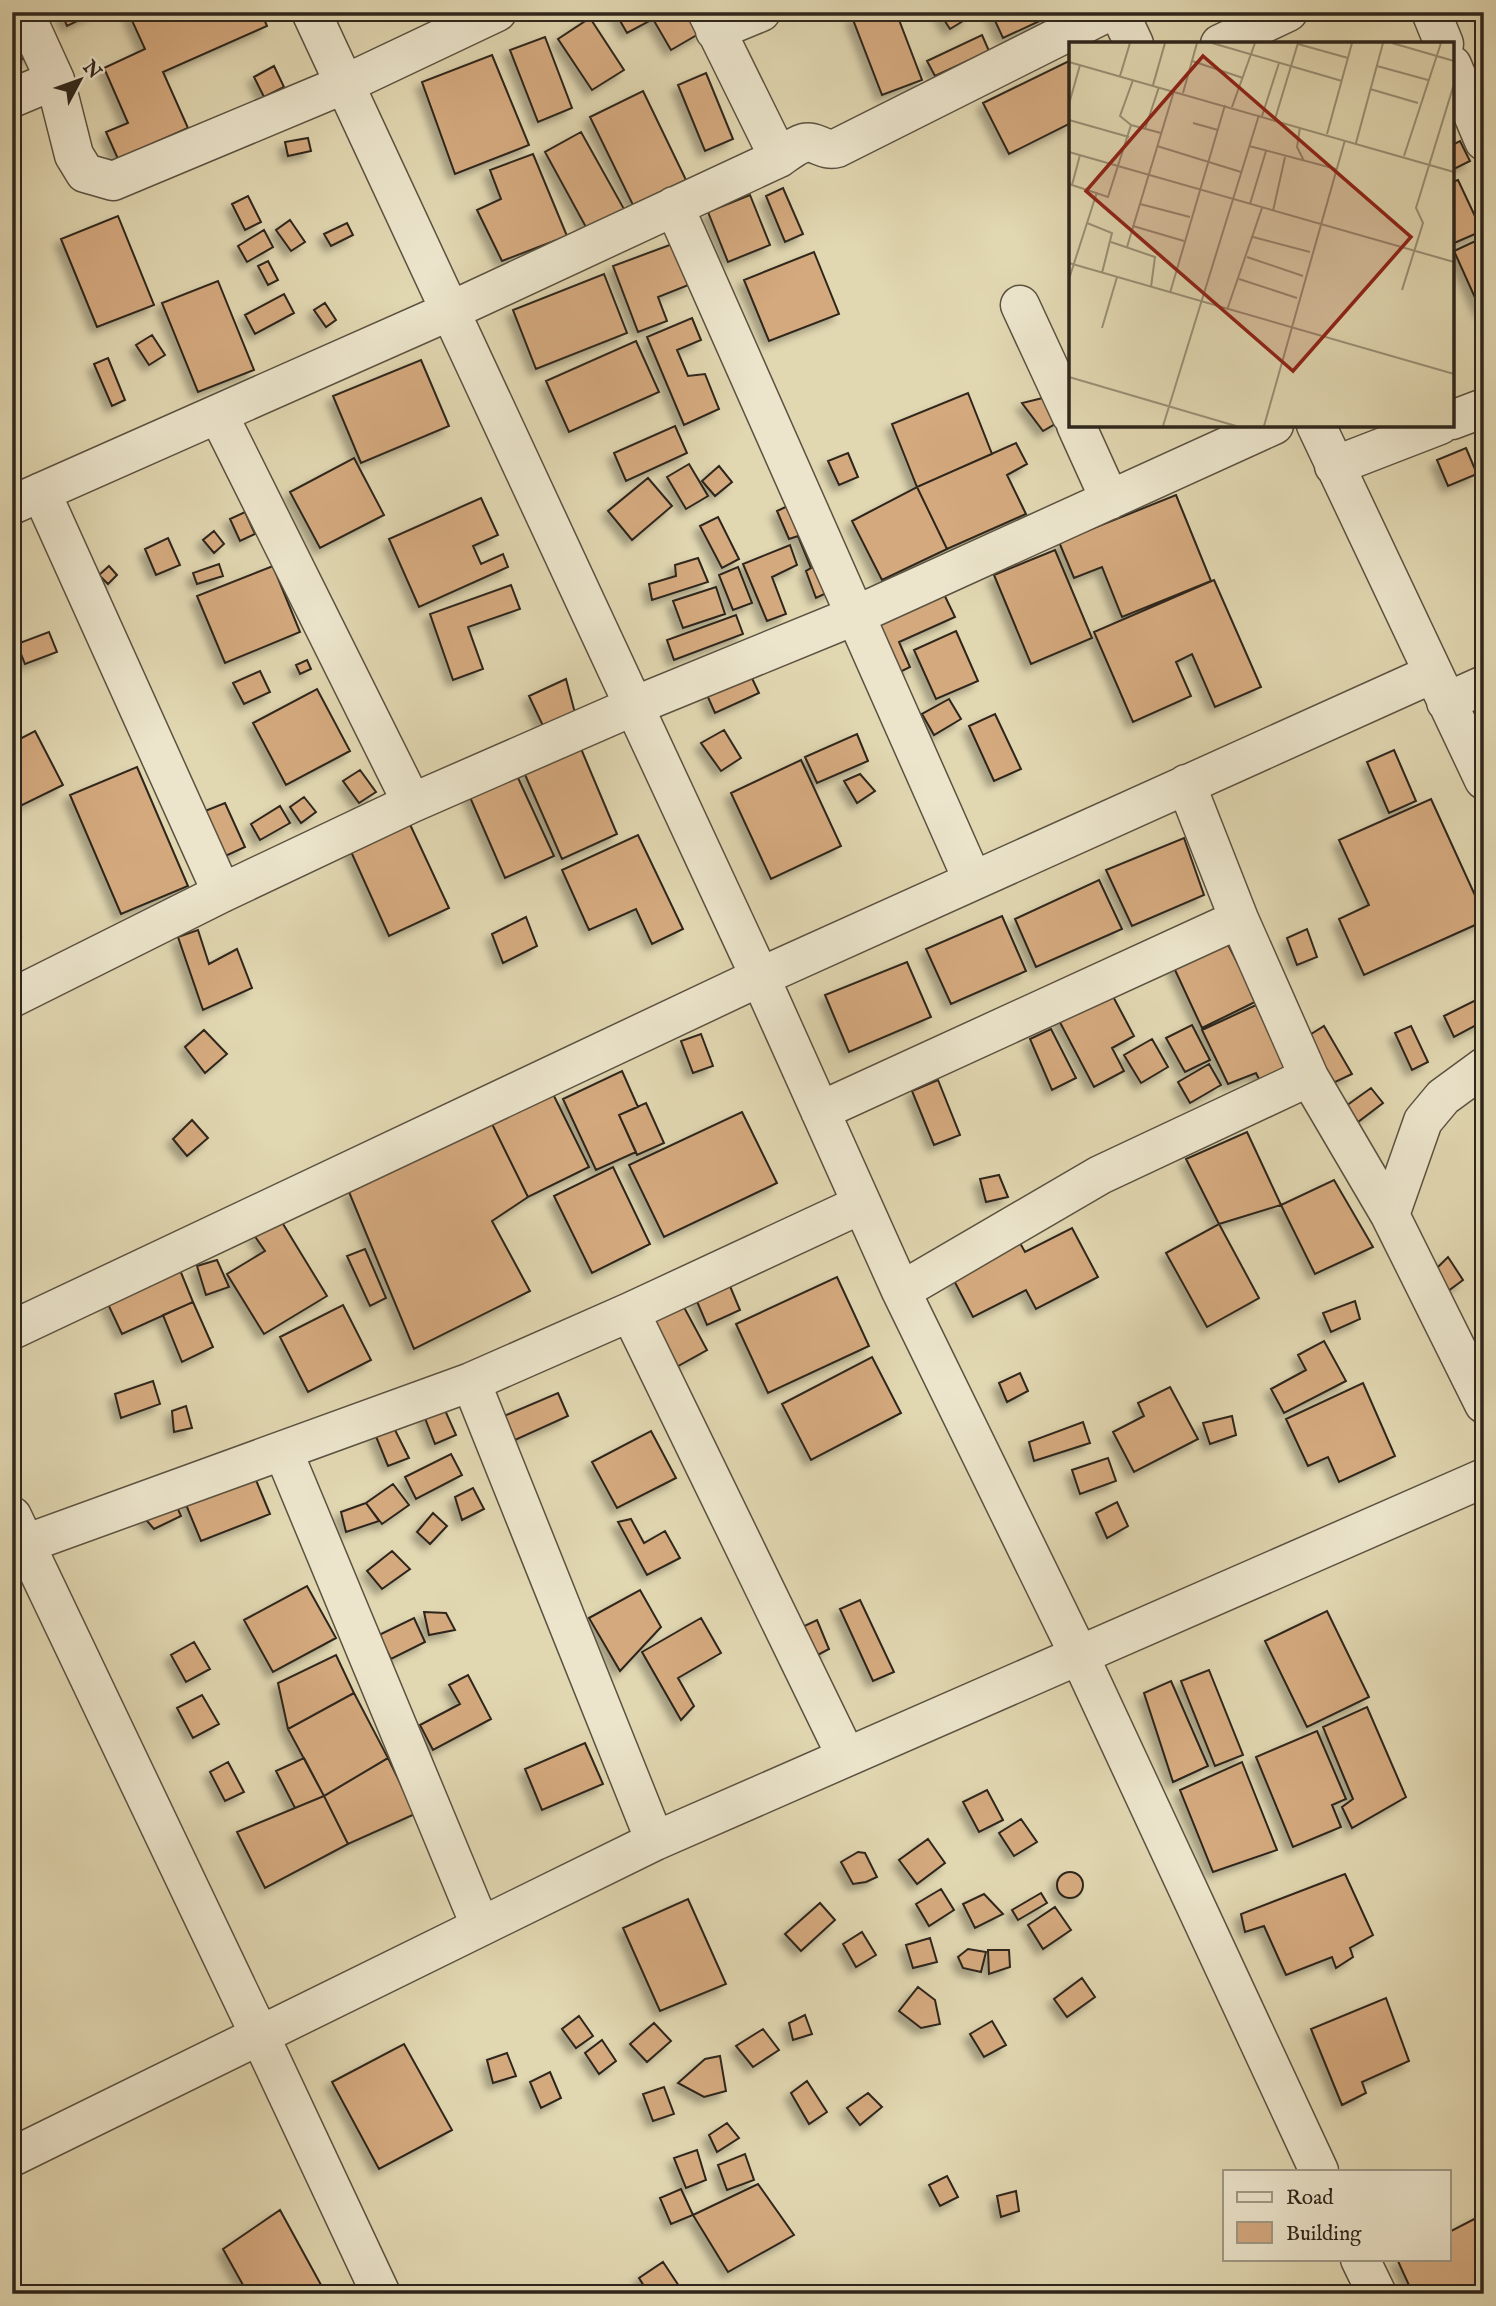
<svg xmlns="http://www.w3.org/2000/svg" width="1496" height="2306" viewBox="0 0 1496 2306" font-family="'IM FELL English',serif">
<style>
.building{fill:#d4a97e;stroke:#2e261c;stroke-width:2;filter:url(#shadow)}
.lines{fill:none;stroke-linecap:round;stroke-linejoin:round}
.minor-casing{stroke:#5b5241;stroke-width:41}
.minor{stroke:#ece5cc;stroke-width:38}
.inset-road{fill:none;stroke:#999075;stroke-width:2}
.view{fill:#8f2418;fill-opacity:0.15;stroke:#8f2418;stroke-width:3.5}
.inset-edge{fill:none;stroke:#2e261c;stroke-width:3.5}
</style>
<defs>
<filter id="shadow"><feDropShadow dx="-6" dy="6" stdDeviation="3.5" flood-color="#0004"/></filter>
</defs>
<rect width="100%" height="100%" fill="#e1d7b1"/>
<filter id="stains"><feTurbulence type="fractalNoise" baseFrequency=".00286" numOctaves="4"/><feColorMatrix values="0 0 0 0 .2 0 0 0 0 .09 0 0 0 0 .02 0 0 0 .5 -.17"/></filter>
<radialGradient id="worn" r=".72"><stop offset=".6" stop-color="#630" stop-opacity="0"/><stop offset="1" stop-color="#630" stop-opacity=".3"/></radialGradient>
<path class="building" d="M 61,12 L 96,12 L 67,26 Z
M 133,12 L 261,12 L 267,26 L 163,72 L 188,128 L 118,159 L 106,132 L 128,123 L 104,68 L 145,49 L 129,14 Z
M 615,12 L 691,12 L 702,32 L 671,50 L 653,19 L 627,33 Z
M 864,12 L 896,12 L 922,80 L 882,95 L 852,17 Z
M 939,12 L 964,12 L 968,18 L 950,29 Z
M 991,12 L 1059,12 L 1003,38 Z
M 12,13 L 35,52 L 12,65 Z
M 590,18 L 624,70 L 592,90 L 558,39 Z
M 982,35 L 989,51 L 935,76 L 927,61 Z
M 545,37 L 572,108 L 538,122 L 510,50 Z
M 492,55 L 529,145 L 455,174 L 422,82 Z
M 1071,60 L 1071,123 L 1009,154 L 983,103 Z
M 274,66 L 284,87 L 264,97 L 254,77 Z
M 706,73 L 733,139 L 705,151 L 678,85 Z
M 643,91 L 686,180 L 633,205 L 590,117 Z
M 581,132 L 624,209 L 587,229 L 545,152 Z
M 308,138 L 311,151 L 288,156 L 285,142 Z
M 1460,141 L 1470,161 L 1452,170 L 1452,145 Z
M 533,154 L 567,236 L 502,261 L 477,210 L 501,199 L 490,170 Z
M 1458,180 L 1482,231 L 1452,244 L 1452,182 Z
M 783,188 L 803,234 L 785,242 L 766,196 Z
M 750,195 L 770,245 L 728,262 L 708,212 Z
M 248,196 L 261,222 L 245,230 L 232,204 Z
M 118,216 L 154,305 L 97,327 L 61,239 Z
M 290,220 L 305,242 L 291,251 L 276,230 Z
M 347,223 L 353,235 L 331,246 L 324,234 Z
M 264,230 L 273,247 L 247,262 L 238,246 Z
M 1484,237 L 1484,309 L 1481,311 L 1454,251 Z
M 675,243 L 691,284 L 658,297 L 667,321 L 638,332 L 613,266 Z
M 814,252 L 839,314 L 769,341 L 744,280 Z
M 268,261 L 278,280 L 268,285 L 258,266 Z
M 604,274 L 627,333 L 536,369 L 513,310 Z
M 218,281 L 254,370 L 198,392 L 162,303 Z
M 284,294 L 294,313 L 255,334 L 245,315 Z
M 325,303 L 336,320 L 326,327 L 314,310 Z
M 692,318 L 701,340 L 677,350 L 688,376 L 705,374 L 719,409 L 684,425 L 647,337 Z
M 152,335 L 165,355 L 149,365 L 136,345 Z
M 636,341 L 659,392 L 569,432 L 546,381 Z
M 108,358 L 125,400 L 112,406 L 94,364 Z
M 421,360 L 449,426 L 361,463 L 333,396 Z
M 968,393 L 992,454 L 917,487 L 892,424 Z
M 1051,396 L 1062,420 L 1043,431 L 1022,403 Z
M 675,426 L 687,453 L 626,481 L 614,453 Z
M 1016,443 L 1027,464 L 1007,475 L 1026,514 L 947,549 L 917,487 Z
M 1466,448 L 1477,474 L 1448,486 L 1437,460 Z
M 848,453 L 858,477 L 839,485 L 828,461 Z
M 354,458 L 384,515 L 320,548 L 290,492 Z
M 689,464 L 708,496 L 686,509 L 667,477 Z
M 719,466 L 732,482 L 715,496 L 702,481 Z
M 648,478 L 672,506 L 632,540 L 608,511 Z
M 917,487 L 947,549 L 882,580 L 852,521 Z
M 1176,495 L 1211,581 L 1122,617 L 1102,567 L 1074,578 L 1059,542 Z
M 481,498 L 498,535 L 473,546 L 481,564 L 503,554 L 508,567 L 419,607 L 389,539 Z
M 794,503 L 837,588 L 816,598 L 806,571 L 811,568 L 798,536 L 789,539 L 777,511 Z
M 245,512 L 255,534 L 240,541 L 230,519 Z
M 718,517 L 739,559 L 722,568 L 700,526 Z
M 214,531 L 224,544 L 214,553 L 203,540 Z
M 168,538 L 180,565 L 156,575 L 145,549 Z
M 790,545 L 797,565 L 772,577 L 786,614 L 767,621 L 743,564 Z
M 1055,550 L 1092,638 L 1031,664 L 994,575 Z
M 698,558 L 708,582 L 652,600 L 649,584 L 676,576 L 675,565 Z
M 219,564 L 223,576 L 197,584 L 193,573 Z
M 109,566 L 117,575 L 108,584 L 99,575 Z
M 273,566 L 300,632 L 225,663 L 197,596 Z
M 738,567 L 752,603 L 733,610 L 719,575 Z
M 1214,580 L 1261,687 L 1215,707 L 1192,654 L 1176,662 L 1191,696 L 1133,722 L 1094,632 Z
M 511,585 L 520,609 L 468,627 L 483,669 L 453,680 L 430,614 Z
M 716,587 L 725,614 L 683,628 L 673,601 Z
M 942,590 L 955,617 L 899,642 L 910,667 L 900,672 L 876,619 Z
M 736,615 L 743,634 L 674,660 L 667,640 Z
M 956,631 L 978,681 L 936,699 L 914,650 Z
M 49,632 L 57,652 L 25,664 L 17,644 Z
M 307,660 L 311,669 L 300,674 L 296,665 Z
M 260,671 L 270,692 L 244,704 L 233,683 Z
M 750,674 L 759,693 L 715,713 L 707,695 Z
M 566,679 L 575,713 L 544,728 L 529,696 Z
M 317,689 L 350,751 L 286,785 L 253,723 Z
M 949,699 L 961,719 L 934,735 L 922,714 Z
M 995,714 L 1021,769 L 994,781 L 969,726 Z
M 724,730 L 741,758 L 721,771 L 701,743 Z
M 35,731 L 63,785 L 12,810 L 12,743 Z
M 857,734 L 868,761 L 817,783 L 805,757 Z
M 579,744 L 617,834 L 562,859 L 523,770 Z
M 1394,750 L 1416,801 L 1389,813 L 1367,762 Z
M 801,760 L 841,846 L 771,879 L 731,793 Z
M 137,767 L 188,886 L 121,914 L 70,795 Z
M 513,767 L 554,856 L 505,878 L 466,788 Z
M 360,770 L 376,792 L 359,803 L 343,781 Z
M 860,774 L 875,791 L 857,803 L 844,781 Z
M 304,797 L 316,812 L 301,823 L 290,807 Z
M 1431,799 L 1484,915 L 1484,921 L 1364,975 L 1339,919 L 1369,905 L 1339,840 Z
M 225,803 L 245,847 L 221,858 L 200,813 Z
M 280,806 L 290,823 L 260,840 L 251,824 Z
M 407,818 L 449,908 L 389,936 L 348,845 Z
M 638,835 L 683,929 L 652,944 L 636,909 L 589,930 L 562,870 Z
M 1184,838 L 1204,895 L 1132,926 L 1106,870 Z
M 1099,880 L 1122,929 L 1036,967 L 1015,919 Z
M 1002,916 L 1026,971 L 951,1004 L 926,949 Z
M 526,917 L 537,946 L 503,963 L 492,934 Z
M 12,924 L 21,937 L 12,943 Z
M 1307,929 L 1317,957 L 1297,965 L 1287,938 Z
M 198,930 L 209,964 L 237,949 L 252,988 L 203,1010 L 178,937 Z
M 1223,935 L 1257,1001 L 1202,1028 L 1169,957 Z
M 907,962 L 931,1017 L 849,1052 L 825,995 Z
M 1108,987 L 1134,1036 L 1112,1048 L 1124,1071 L 1094,1087 L 1054,1011 Z
M 1484,996 L 1484,1021 L 1454,1037 L 1444,1016 Z
M 1256,1005 L 1290,1071 L 1261,1083 L 1256,1073 L 1228,1084 L 1202,1030 Z
M 1192,1025 L 1210,1060 L 1185,1072 L 1166,1038 Z
M 1324,1026 L 1352,1074 L 1333,1083 L 1308,1036 Z
M 1411,1026 L 1428,1062 L 1412,1070 L 1395,1033 Z
M 1051,1029 L 1076,1078 L 1052,1090 L 1030,1039 Z
M 204,1030 L 227,1054 L 205,1073 L 185,1047 Z
M 701,1034 L 713,1066 L 693,1073 L 681,1041 Z
M 1152,1039 L 1168,1067 L 1141,1083 L 1124,1055 Z
M 1209,1064 L 1221,1085 L 1190,1103 L 1178,1082 Z
M 622,1071 L 638,1107 L 619,1115 L 636,1152 L 596,1170 L 563,1099 Z
M 938,1080 L 960,1135 L 934,1145 L 912,1091 Z
M 1371,1088 L 1383,1103 L 1358,1122 L 1346,1106 Z
M 553,1094 L 589,1167 L 528,1197 L 492,1124 Z
M 646,1103 L 664,1143 L 637,1155 L 619,1115 Z
M 742,1112 L 777,1183 L 664,1237 L 629,1165 Z
M 192,1120 L 208,1138 L 187,1156 L 173,1139 Z
M 492,1124 L 528,1197 L 492,1221 L 530,1291 L 414,1349 L 349,1192 Z
M 1247,1132 L 1281,1205 L 1219,1224 L 1186,1159 Z
M 613,1167 L 650,1244 L 592,1273 L 554,1196 Z
M 999,1175 L 1008,1197 L 986,1202 L 980,1179 Z
M 1334,1180 L 1373,1247 L 1315,1274 L 1281,1205 Z
M 280,1219 L 327,1296 L 264,1334 L 227,1274 L 265,1251 L 254,1235 Z
M 1219,1224 L 1259,1298 L 1207,1327 L 1166,1253 Z
M 1072,1228 L 1098,1277 L 1036,1309 L 1026,1290 L 973,1317 L 948,1269 L 1015,1234 L 1025,1252 Z
M 365,1249 L 386,1298 L 370,1306 L 347,1256 Z
M 1448,1257 L 1463,1280 L 1444,1294 L 1432,1273 Z
M 217,1260 L 229,1287 L 206,1295 L 197,1266 Z
M 180,1270 L 193,1302 L 122,1334 L 107,1302 Z
M 837,1277 L 869,1346 L 768,1393 L 736,1324 Z
M 727,1279 L 740,1310 L 707,1325 L 693,1292 Z
M 679,1298 L 707,1350 L 671,1370 L 642,1318 Z
M 1355,1301 L 1360,1319 L 1331,1332 L 1323,1313 Z
M 193,1302 L 213,1347 L 182,1362 L 163,1315 Z
M 343,1305 L 371,1360 L 308,1392 L 280,1337 Z
M 1324,1341 L 1346,1381 L 1284,1413 L 1271,1389 L 1306,1370 L 1298,1355 Z
M 872,1357 L 901,1413 L 811,1460 L 782,1404 Z
M 1020,1373 L 1028,1391 L 1007,1402 L 999,1383 Z
M 153,1381 L 160,1404 L 121,1418 L 115,1394 Z
M 432,1381 L 456,1435 L 435,1444 L 414,1390 Z
M 1363,1383 L 1395,1456 L 1339,1482 L 1328,1457 L 1308,1466 L 1286,1419 Z
M 1170,1387 L 1198,1439 L 1134,1472 L 1113,1432 L 1144,1416 L 1138,1403 Z
M 558,1393 L 568,1416 L 515,1440 L 504,1416 Z
M 186,1406 L 192,1428 L 174,1432 L 172,1411 Z
M 1232,1416 L 1236,1435 L 1210,1444 L 1203,1423 Z
M 1083,1422 L 1090,1443 L 1034,1461 L 1029,1442 Z
M 393,1426 L 409,1458 L 388,1466 L 375,1434 Z
M 651,1431 L 676,1478 L 617,1508 L 592,1462 Z
M 451,1454 L 462,1475 L 416,1499 L 405,1477 Z
M 1108,1458 L 1116,1481 L 1080,1494 L 1072,1470 Z
M 251,1468 L 270,1514 L 201,1541 L 182,1495 Z
M 393,1484 L 409,1505 L 382,1524 L 366,1503 Z
M 473,1488 L 484,1509 L 462,1520 L 455,1497 Z
M 173,1498 L 181,1516 L 154,1529 L 141,1514 Z
M 1117,1502 L 1128,1526 L 1107,1538 L 1096,1513 Z
M 366,1503 L 379,1521 L 346,1532 L 341,1512 Z
M 433,1513 L 447,1526 L 430,1544 L 417,1532 Z
M 631,1519 L 644,1543 L 665,1531 L 680,1558 L 647,1575 L 618,1522 Z
M 392,1551 L 410,1569 L 382,1589 L 367,1571 Z
M 307,1586 L 336,1638 L 273,1672 L 244,1620 Z
M 640,1590 L 661,1627 L 620,1671 L 589,1618 Z
M 860,1600 L 894,1672 L 873,1681 L 840,1609 Z
M 1327,1611 L 1369,1697 L 1307,1727 L 1265,1641 Z
M 424,1612 L 446,1613 L 455,1630 L 429,1635 Z
M 414,1618 L 425,1642 L 391,1659 L 379,1635 Z
M 701,1618 L 721,1653 L 678,1678 L 694,1706 L 681,1720 L 642,1652 Z
M 817,1620 L 829,1649 L 810,1659 L 798,1629 Z
M 194,1642 L 210,1669 L 186,1682 L 171,1655 Z
M 336,1655 L 354,1693 L 288,1729 L 278,1683 Z
M 1209,1670 L 1243,1755 L 1215,1766 L 1181,1681 Z
M 468,1675 L 491,1719 L 433,1750 L 420,1725 L 460,1704 L 449,1685 Z
M 1171,1681 L 1208,1766 L 1173,1782 L 1144,1693 Z
M 354,1693 L 388,1758 L 324,1796 L 288,1729 Z
M 202,1695 L 219,1724 L 193,1738 L 177,1708 Z
M 1367,1707 L 1406,1797 L 1352,1828 L 1342,1807 L 1353,1799 L 1323,1727 Z
M 1317,1731 L 1346,1799 L 1332,1805 L 1341,1827 L 1293,1847 L 1256,1757 Z
M 585,1743 L 603,1784 L 542,1810 L 525,1769 Z
M 304,1758 L 324,1796 L 295,1808 L 276,1771 Z
M 388,1758 L 415,1814 L 348,1844 L 324,1796 Z
M 228,1762 L 244,1792 L 225,1801 L 210,1772 Z
M 1242,1762 L 1277,1850 L 1213,1872 L 1180,1790 Z
M 987,1790 L 1003,1820 L 979,1832 L 963,1802 Z
M 324,1796 L 348,1844 L 265,1888 L 237,1832 Z
M 1021,1819 L 1037,1842 L 1014,1856 L 999,1833 Z
M 928,1839 L 945,1863 L 917,1884 L 899,1860 Z
M 858,1852 L 865,1853 L 877,1877 L 866,1882 L 853,1884 L 841,1862 Z
M1057 1885a13 13 0 1 1 26 0a13 13 0 1 1-26 0Z
M 1345,1874 L 1373,1935 L 1350,1948 L 1353,1957 L 1336,1968 L 1332,1957 L 1286,1975 L 1264,1926 L 1245,1932 L 1241,1914 Z
M 941,1889 L 954,1910 L 929,1926 L 916,1904 Z
M 1041,1893 L 1047,1903 L 1018,1920 L 1012,1910 Z
M 984,1894 L 1003,1914 L 975,1928 L 963,1904 Z
M 688,1899 L 726,1984 L 660,2011 L 623,1928 Z
M 820,1903 L 835,1920 L 801,1951 L 785,1934 Z
M 1055,1907 L 1071,1930 L 1043,1949 L 1028,1925 Z
M 862,1932 L 876,1955 L 856,1967 L 843,1944 Z
M 930,1938 L 937,1962 L 913,1968 L 906,1945 Z
M 968,1949 L 986,1952 L 981,1972 L 963,1968 L 958,1957 Z
M 988,1950 L 1009,1950 L 1010,1967 L 989,1974 Z
M 1082,1978 L 1095,1997 L 1067,2017 L 1054,1999 Z
M 918,1987 L 935,2000 L 940,2024 L 921,2028 L 899,2011 Z
M 1386,1998 L 1409,2061 L 1362,2082 L 1366,2093 L 1342,2105 L 1311,2029 Z
M 805,2015 L 812,2034 L 793,2040 L 789,2023 Z
M 579,2016 L 593,2036 L 576,2048 L 562,2029 Z
M 992,2021 L 1006,2045 L 984,2057 L 970,2034 Z
M 654,2023 L 671,2041 L 647,2062 L 630,2044 Z
M 763,2029 L 779,2050 L 753,2067 L 736,2046 Z
M 602,2040 L 616,2061 L 599,2074 L 585,2053 Z
M 404,2044 L 452,2130 L 379,2169 L 332,2082 Z
M 507,2053 L 516,2076 L 493,2083 L 487,2060 Z
M 720,2056 L 726,2091 L 704,2097 L 678,2083 L 705,2059 Z
M 550,2072 L 561,2098 L 541,2108 L 530,2082 Z
M 807,2081 L 827,2112 L 809,2124 L 791,2093 Z
M 664,2087 L 674,2114 L 653,2121 L 643,2094 Z
M 868,2093 L 882,2107 L 860,2125 L 847,2108 Z
M 727,2123 L 739,2138 L 717,2152 L 709,2135 Z
M 697,2150 L 706,2180 L 686,2188 L 674,2158 Z
M 745,2154 L 754,2180 L 727,2190 L 718,2165 Z
M 947,2176 L 958,2197 L 940,2206 L 929,2185 Z
M 758,2184 L 794,2235 L 728,2272 L 693,2215 Z
M 681,2189 L 693,2215 L 671,2224 L 660,2198 Z
M 1016,2191 L 1019,2211 L 1001,2217 L 997,2196 Z
M 280,2210 L 326,2294 L 248,2294 L 223,2249 Z
M 1484,2214 L 1484,2294 L 1413,2294 L 1397,2259 L 1449,2259 L 1449,2232 Z
M 663,2262 L 681,2289 L 674,2294 L 649,2294 L 639,2278 Z"/>
<g class="lines">
<defs>
<path id="minor" d="M 24,12 L 55,80 L 74,155 L 85,173 L 113,181 L 345,84 L 497,12
M 311,12 L 760,977 L 901,1291 L 1079,1655 L 1319,2171
M 707,12 L 779,158
M 1119,12 L 1134,44
M 1431,12 L 1444,44
M 715,31 L 761,12
M 1220,44 L 1288,12
M 1452,65 L 1484,141
M 12,98 L 55,80
M 674,206 L 973,881
M 1020,305 L 1071,415
M 218,414 L 412,803
M 1452,420 L 1484,408
M 1076,425 L 1110,500
M 1316,425 L 1484,780
M 1334,466 L 1440,425
M 41,492 L 222,893
M 12,505 L 450,311 L 779,158 C 786,153 796,145 804,143 C 816,140 824,152 837,148 L 1108,12
M 1446,702 L 1484,685
M 1186,784 L 1239,919 L 1309,1077 L 1390,1215 L 1484,1404
M 12,998 L 222,893 L 412,803 L 634,706 L 854,616 L 1274,425
M 820,1111 L 1239,919
M 1390,1215 L 1423,1121 L 1443,1097 L 1484,1067
M 901,1291 L 1100,1175 L 1309,1077
M 630,1312 L 846,1756
M 12,1330 L 760,977 L 1432,674
M 471,1382 L 655,1841
M 283,1451 L 480,1925
M 12,1516 L 259,2034 L 381,2294
M 25,1544 L 471,1382 L 630,1312 L 862,1204
M 12,2157 L 655,1841 L 1484,1478
M 1360,2259 L 1377,2294"/>
</defs>
<use href="#minor" class="minor-casing"/>
<use href="#minor" class="minor"/>
</g>
<g transform="translate(1069 42)">
<rect width="385" height="385" fill="#e1d7b1"/>
<path class="inset-road" d="M 143,1 L 273,39M 323,1 L 385,19M 229,2 L 279,16M 123,19 L 174,36M 0,20 L 385,130M 308,24 L 359,38M 51,34 L 61,1M 84,43 L 96,1M 301,47 L 349,61M 114,51 L 128,1M 0,62 L 11,23M 163,65 L 186,1M 193,74 L 210,21M 206,77 L 229,1M 0,78 L 60,95M 124,81 L 149,88M 62,83 L 51,74 L 64,38M 231,85 L 228,105 L 235,119M 76,87 L 90,45M 258,92 L 283,1M 287,101 L 314,1M 88,104 L 172,130M 180,104 L 267,127M 0,110 L 385,220M 335,114 L 372,1M 0,142 L 39,155 L 62,83 L 92,91M 3,143 L 11,113M 71,162 L 121,175M 181,162 L 197,109M 204,169 L 216,115M 18,181 L 43,191 L 33,231M 64,184 L 115,199M 184,195 L 241,210M 42,200 L 86,215 L 82,245M 58,205 L 105,49M 178,215 L 234,234M 0,221 L 385,332M 0,237 L 28,150M 170,237 L 228,256M 333,248 L 354,181 L 347,166 L 385,42M 101,251 L 156,63M 158,268 L 193,166M 33,286 L 48,235M 0,335 L 167,384M 94,384 L 190,73M 195,384 L 276,98"/>
<path class="view" d="M 134,14 L 342,195 L 224,329 L 17,149 Z"/>
<rect width="385" height="385" class="inset-edge"/>
</g>
<rect width="1496" height="2306" fill="none" stroke="#e1d7b1" stroke-width="42"/>
<rect x="14" y="14" width="1468" height="2278" fill="none" stroke="#2e261c" stroke-width="3.5"/>
<rect x="21" y="21" width="1454" height="2264" fill="none" stroke="#2e261c" stroke-width="2"/>
<rect x="1223" y="2170" width="228" height="91" fill="#ece5cc" stroke="#a09986" stroke-width="2"/>
<rect x="1237" y="2192" width="35" height="10" fill="#ece5cc" stroke="#a09986" stroke-width="2"/>
<text x="1286" y="2204" font-size="21" fill="#2e261c">Road</text>
<rect x="1237" y="2222" width="35" height="21" fill="#d4a97e" stroke="#a09986" stroke-width="2"/>
<text x="1286" y="2240" font-size="21" fill="#2e261c">Building</text>
<g transform="translate(80 80) rotate(49)" stroke="#ece5cc" stroke-width="5" paint-order="stroke">
<path d="M0-5L12 26L0 18L-12 26Z" fill="#2e261c"/>
<text y="-10" font-size="19" font-weight="bold" text-anchor="middle" fill="#2e261c">N</text>
</g>
<rect width="100%" height="100%" filter="url(#stains)"/>
<rect width="100%" height="100%" fill="url(#worn)"/>
</svg>
